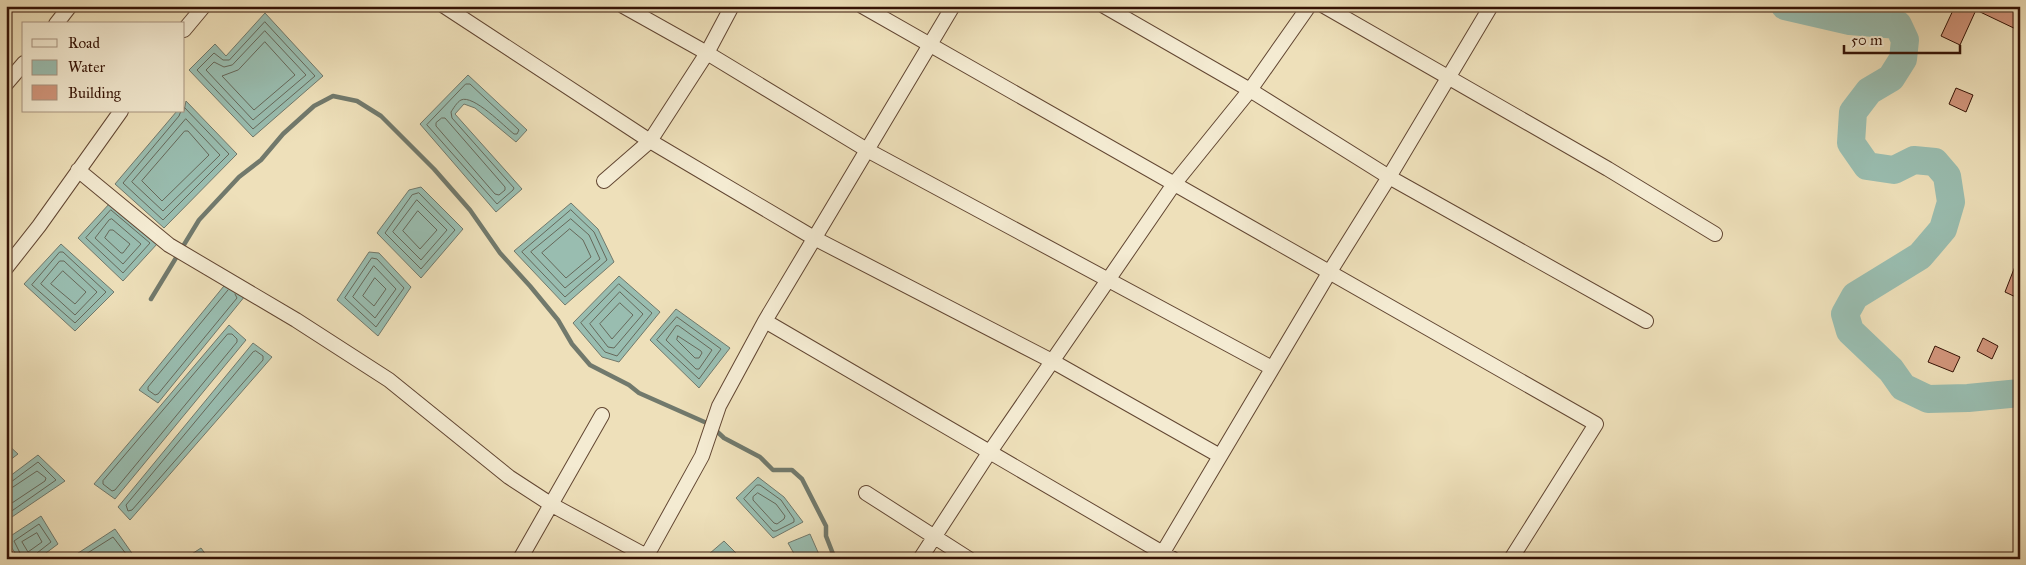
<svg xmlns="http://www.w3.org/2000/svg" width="2026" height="565" viewBox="0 0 2026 565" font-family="'IM FELL Great Primer',serif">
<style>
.water{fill:#99bdb0;stroke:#71796c}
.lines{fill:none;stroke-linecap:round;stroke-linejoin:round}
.shore{stroke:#66685a;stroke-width:1}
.stream{stroke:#71796c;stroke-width:4.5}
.river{stroke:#99bdb0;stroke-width:28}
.building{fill:#d1957b;stroke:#341205}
.street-casing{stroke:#624632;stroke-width:16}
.street{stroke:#f4ebd2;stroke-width:14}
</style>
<rect width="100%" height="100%" fill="#eee0ba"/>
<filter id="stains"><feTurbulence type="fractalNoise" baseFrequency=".004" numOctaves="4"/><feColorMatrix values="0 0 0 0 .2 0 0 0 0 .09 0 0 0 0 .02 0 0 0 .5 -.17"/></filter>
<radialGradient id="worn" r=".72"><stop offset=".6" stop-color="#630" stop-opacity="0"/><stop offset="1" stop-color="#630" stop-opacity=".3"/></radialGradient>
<path class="water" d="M 265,13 L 323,76 L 253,137 L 189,70 L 215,44 L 226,56 Z
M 468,75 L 527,130 L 516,142 L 475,108 L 464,104 L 455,114 L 522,189 L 496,212 L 420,124 Z
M 186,101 L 237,154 L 164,228 L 115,184 L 177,111 L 184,111 Z
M 421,187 L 463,229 L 421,278 L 377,233 L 409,190 Z
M 110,203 L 158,243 L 123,281 L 78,238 Z
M 571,203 L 598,229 L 614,262 L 565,305 L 514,251 Z
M 61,244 L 114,292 L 75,331 L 24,284 Z
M 369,252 L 379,253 L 411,287 L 378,336 L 337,300 Z
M 619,276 L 660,312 L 619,362 L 602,357 L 573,323 Z
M 228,281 L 245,296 L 158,403 L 139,390 Z
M 676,309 L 730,348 L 699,388 L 650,340 Z
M 229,325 L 246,340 L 115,499 L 94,484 Z
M 253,343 L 272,357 L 130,520 L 118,507 Z
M 6,443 L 18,454 L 6,463 Z
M 38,455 L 65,481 L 6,521 L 6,479 Z
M 758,477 L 784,497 L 803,522 L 773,538 L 736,498 Z
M 41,516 L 58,544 L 38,559 L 19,559 L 6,539 Z
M 115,529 L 136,559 L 69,559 Z
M 810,534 L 821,559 L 797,559 L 788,543 Z
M 724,541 L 742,559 L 714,559 L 709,554 Z
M 201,548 L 209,559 L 184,559 Z"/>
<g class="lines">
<path class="shore" d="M 265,22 L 315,76 L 253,129 L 197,70 L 214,53 L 223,60 L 229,60 Z
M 265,31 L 306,75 L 253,120 L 206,70 L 214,62 L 224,67 L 232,65 Z
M 265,42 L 295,75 L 254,110 L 222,76 L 238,70 Z
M 466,84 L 470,84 L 519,130 L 517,134 L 514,134 C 505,127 473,94 461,100 C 457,102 453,109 451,112 L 452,118 L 514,188 L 513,190 L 497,204 L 427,125 Z
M 181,111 L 179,116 L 123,183 L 163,220 L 229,154 L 184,107
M 442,118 L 445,118 L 505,187 L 505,190 L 499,195 L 495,194 L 436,126 L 436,123 Z
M 186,119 L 220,155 L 163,211 L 132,182 Z
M 185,131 L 188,131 L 209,155 L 162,201 L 142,181 Z
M 419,193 L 455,230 L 421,269 L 385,233 L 412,195 Z
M 417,200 L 447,230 L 421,260 L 393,232 Z
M 111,210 L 150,243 L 123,273 L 86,238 Z
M 571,210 L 594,232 L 607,260 L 565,297 L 522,252 Z
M 418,211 L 437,230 L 420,249 L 403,231 Z
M 112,219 L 141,244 L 123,264 L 95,238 L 109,220 Z
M 571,219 L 589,235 L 600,259 L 565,288 L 531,252 Z
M 570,229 L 583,240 L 591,257 L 566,278 L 542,253 Z
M 110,230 L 113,230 L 130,244 L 123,253 L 121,253 L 105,238 Z
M 60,252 L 63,252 L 106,292 L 75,323 L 32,285 Z
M 372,258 L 377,259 L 404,288 L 376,327 L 345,298 Z
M 60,261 L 64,261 L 97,292 L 75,315 L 41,284 Z
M 374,266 L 396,289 L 375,318 L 353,297 Z
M 63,271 L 86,292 L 75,304 L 51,284 Z
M 375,278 L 386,289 L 374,306 L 363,296 Z
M 619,284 L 652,313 L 617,356 L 605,352 L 581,323 Z
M 228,290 L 148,387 L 148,390 L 155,395 L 158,394 L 237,298 L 235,294
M 620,292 L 643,314 L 614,348 L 608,347 L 590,324 Z
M 620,303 L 633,315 L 612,339 L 600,324 Z
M 677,317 L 721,349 L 699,379 L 657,340 Z
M 679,326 L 712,350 L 699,369 L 696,369 L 666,340 L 676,326 Z
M 228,334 L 232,334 L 237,339 L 237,342 L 115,490 L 112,491 L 103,484 L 103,481 Z
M 678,336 L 701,351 L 702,353 L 699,358 L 695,358 L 677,340 Z
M 256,351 L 263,356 L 263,360 L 132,510 L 128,511 L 126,505 L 253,352 Z
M 6,483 L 11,482 L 38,462 L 56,480 L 6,515
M 757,485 L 760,485 L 781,500 L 794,519 L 794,522 L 776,531 L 773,531 L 744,499 Z
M 6,489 L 13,487 L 37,471 L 46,478 L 45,481 L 6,507
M 758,493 L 776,504 L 785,516 L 784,519 L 777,524 L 774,523 L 753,500 L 753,497 Z
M 37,533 L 42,542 L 28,552 L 22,542 Z
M 23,559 L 14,541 L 39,524 L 51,542 L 37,553 L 36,559
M 78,559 L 113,537 L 130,559"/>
<path class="stream" d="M 151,299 L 199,220 L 239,177 L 261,160 L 283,134 L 314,106 L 333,96 L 357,101 L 381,116 L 434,169 L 470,210 L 500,253 L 530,286 L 558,320 L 572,344 L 590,365 L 629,385 L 639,393 L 709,424 L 724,438 L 760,457 L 773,470 L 792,470 L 802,479 L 826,526 L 826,536 L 835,559"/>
<path class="river" d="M 1785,6 L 1850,21 L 1898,25 L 1905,40 L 1903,59 L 1891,78 L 1869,91 L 1853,112 L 1851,143 L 1867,166 L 1894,170 L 1914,160 L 1935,162 L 1947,176 L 1951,202 L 1943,229 L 1920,256 L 1855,296 L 1845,314 L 1850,331 L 1891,370 L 1903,387 L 1928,399 L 1968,398 L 2020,393"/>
</g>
<path class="building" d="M 1955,6 L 2020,6 L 2020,31 L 1976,10 L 1960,45 L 1941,36 Z
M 1956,88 L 1973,95 L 1966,112 L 1949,104 Z
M 2019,256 L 2020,256 L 2020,299 L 2005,292 Z
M 1983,338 L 1998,346 L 1992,359 L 1977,351 Z
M 1935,346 L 1960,357 L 1953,372 L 1928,362 Z"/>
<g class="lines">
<defs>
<path id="street" d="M 444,6 L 650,141 L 814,238 L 1052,361 L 1220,456
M 623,6 L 707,53 L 867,150 L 1272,368
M 862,6 L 1596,424 L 1511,559
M 1104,6 L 1250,90 L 1389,177 L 1646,321
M 1324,6 L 1608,169 L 1715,234
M 56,24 L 70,6
M 184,30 L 204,6
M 6,84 L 24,63
M 78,170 L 169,245 L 296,320 L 389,380 L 509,477 L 552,505 L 652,559
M 604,181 L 650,141 L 707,53 L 732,6
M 6,268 L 39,226 L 121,111
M 765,321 L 1173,559
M 866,493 L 969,559
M 520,559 L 602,415
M 645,559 L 702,456 L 719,406 L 765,321 L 953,6
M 920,559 L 985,459 L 1174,184 L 1250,90 L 1309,6
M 1159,559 L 1329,273 L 1389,177 L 1491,6"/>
</defs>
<use href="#street" class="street-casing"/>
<use href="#street" class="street"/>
</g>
<rect width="2026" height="565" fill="none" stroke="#eee0ba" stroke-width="25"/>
<rect x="8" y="8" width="2011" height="550" fill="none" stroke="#341205" stroke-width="2.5"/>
<rect x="12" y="12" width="2001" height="540" fill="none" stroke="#341205"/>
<rect x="22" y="22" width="162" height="90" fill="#f4ebd2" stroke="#a79480"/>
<rect x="32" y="39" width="25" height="8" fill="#f4ebd2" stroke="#a79480"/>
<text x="68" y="48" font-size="15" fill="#341205">Road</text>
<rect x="32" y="60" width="25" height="15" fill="#99bdb0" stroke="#a79480"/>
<text x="68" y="72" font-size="15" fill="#341205">Water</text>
<rect x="32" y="85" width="25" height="15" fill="#d1957b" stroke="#a79480"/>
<text x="68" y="98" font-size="15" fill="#341205">Building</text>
<path d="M1844 45v8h116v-8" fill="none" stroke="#341205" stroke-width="2.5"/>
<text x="1851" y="45" font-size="15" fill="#341205" stroke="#f4ebd2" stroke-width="4" paint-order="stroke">50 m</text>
<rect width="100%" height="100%" filter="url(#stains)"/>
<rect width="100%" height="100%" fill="url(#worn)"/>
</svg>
